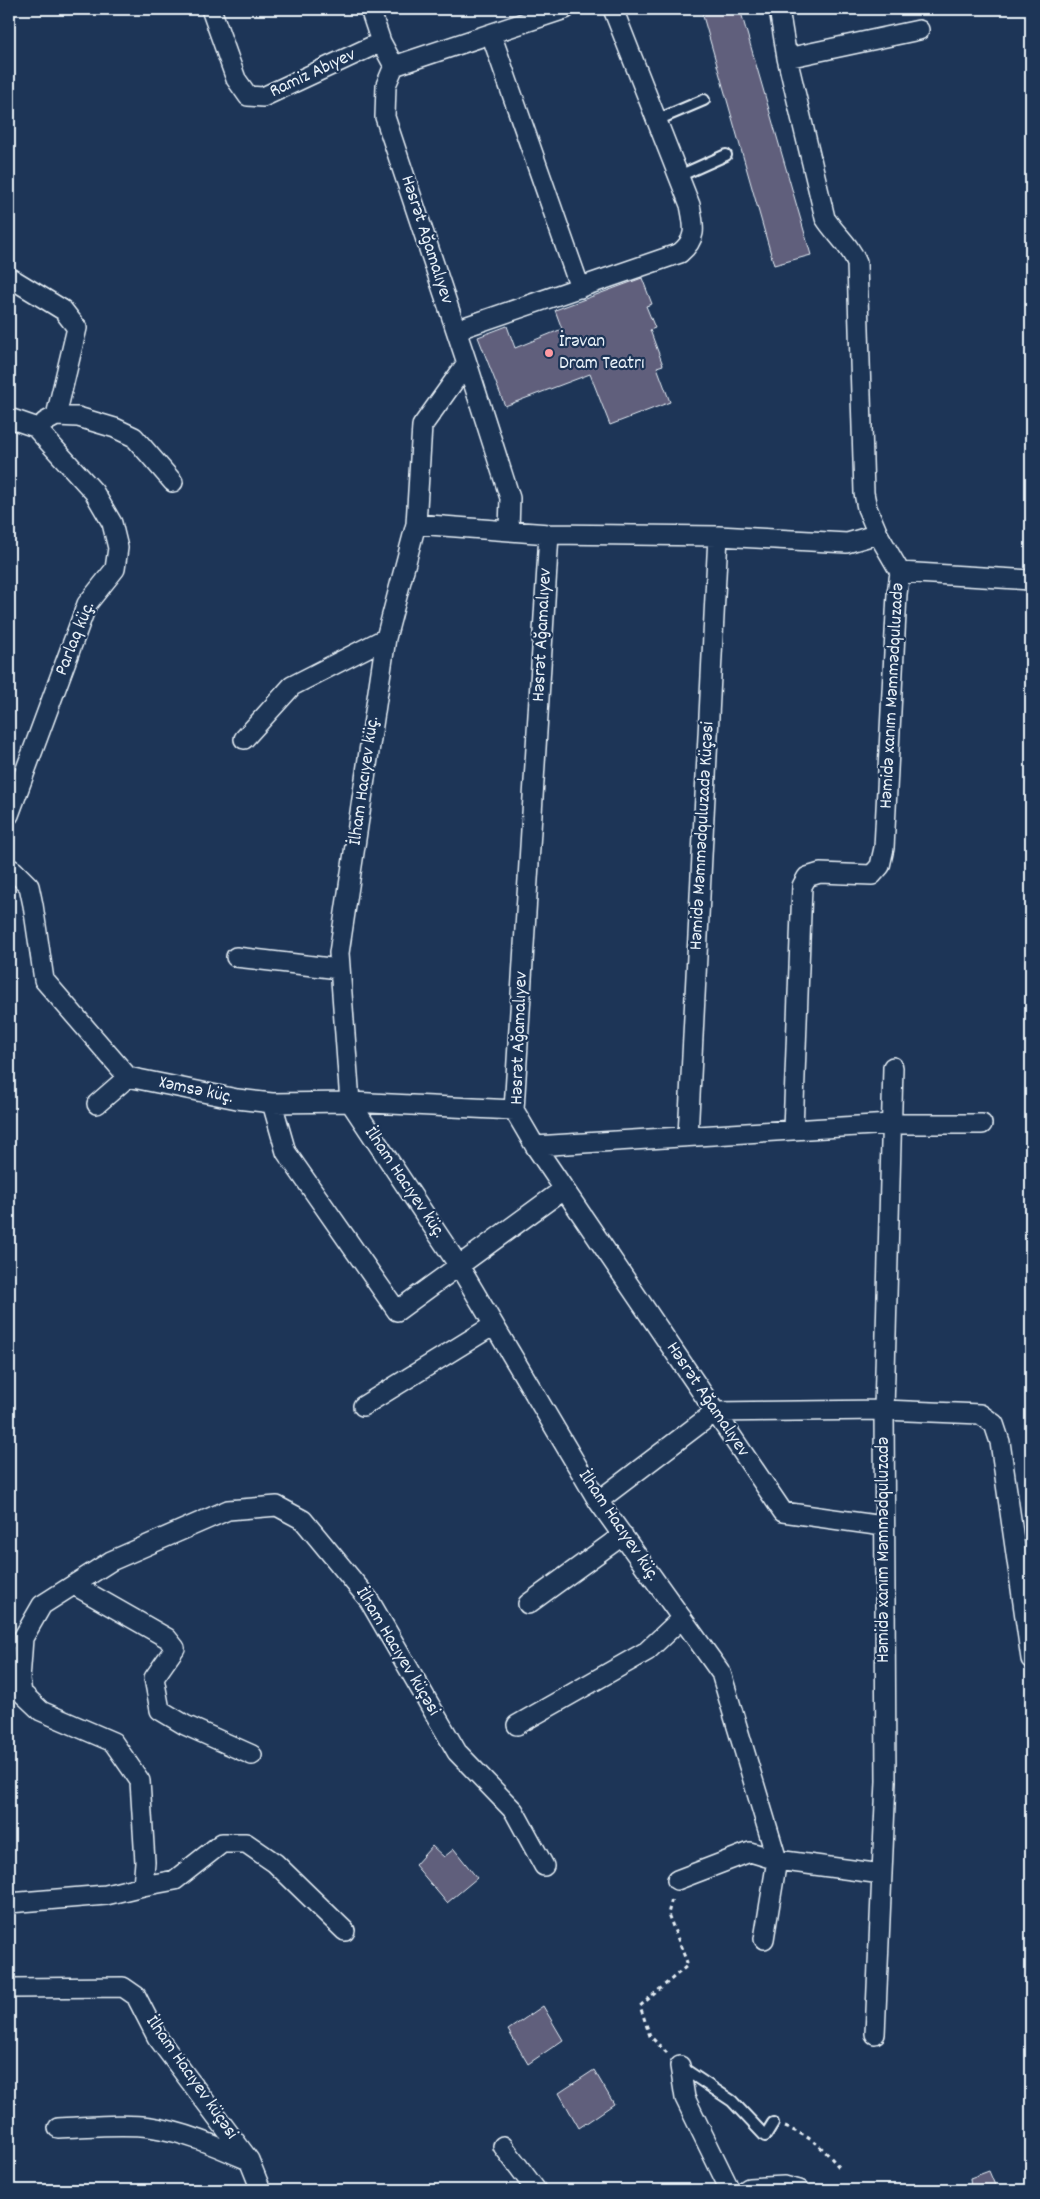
<svg xmlns="http://www.w3.org/2000/svg" width="1040" height="2199" viewBox="0 0 1040 2199" font-family="Dekko,sans-serif">
<style>
.building{fill:#615e7c;stroke:#e8f1f8}
.lines{fill:none;stroke-linecap:round;stroke-linejoin:round}
.lane-casing{stroke:#e8f1f8;stroke-width:14}
.street-casing{stroke:#e8f1f8;stroke-width:22}
.path{stroke:#e8f1f8;stroke-width:3;stroke-dasharray:4 4;stroke-linecap:butt}
.lane{stroke:#1d3557;stroke-width:10}
.street{stroke:#1d3557;stroke-width:19}
.poi-dot{fill:#ff9aa2;stroke:#1d3557;stroke-width:2}
.labels{text-anchor:middle;dominant-baseline:central;stroke-width:4.5;stroke-linejoin:round;paint-order:stroke}
.street-label{font-size:19px;fill:#e8f1f8;stroke:#1d3557}
.poi-label{font-size:19px;fill:#e8f1f8;stroke:#1d3557;text-anchor:start}
</style>
<rect width="100%" height="100%" fill="#1d3557"/>
<filter id="ink" filterUnits="userSpaceOnUse"><feTurbulence type="fractalNoise" baseFrequency=".02" numOctaves="2"/><feDisplacementMap in="SourceGraphic" scale="10" xChannelSelector="R" yChannelSelector="G"/><feConvolveMatrix kernelMatrix="1 2 1 2 8 2 1 2 1" color-interpolation-filters="sRGB"/></filter>
<g filter="url(#ink)">
<path class="building" d="M 701,9 L 740,9 L 811,255 L 774,265 Z
M 642,278 L 652,304 L 646,306 L 655,328 L 650,330 L 663,365 L 657,367 L 670,402 L 610,425 L 590,374 L 505,406 L 478,337 L 507,326 L 515,348 L 562,329 L 555,310 Z
M 432,1846 L 444,1857 L 454,1849 L 477,1878 L 447,1903 L 415,1865 Z
M 543,2006 L 563,2040 L 528,2064 L 508,2030 Z
M 594,2070 L 614,2104 L 579,2128 L 559,2093 Z
M 989,2171 L 997,2190 L 971,2190 L 970,2178 Z"/>
<g class="lines">
<defs>
<path id="lane" d="M 657,120 L 704,100
M 679,176 L 726,155
M 681,2067 L 732,2101 L 765,2136 L 773,2123"/>
<path id="street" d="M 211,9 L 236,79 L 248,96 L 263,97 L 381,42
M 370,9 L 381,42 L 394,66 L 386,85 L 385,117 L 467,363 L 510,498 L 509,530
M 779,9 L 787,58 L 825,218 C 835,234 850,245 857,263 L 864,493 L 867,508 L 878,534 L 900,572 L 897,594 L 884,848 L 880,866 L 872,875 L 820,873 L 807,877 L 802,886 L 793,1130
M 491,34 L 580,288
M 787,58 L 919,30
M 394,66 L 565,9
M 9,277 L 63,310 L 77,328 L 56,416
M 456,330 L 680,253 C 698,238 694,226 690,205 L 613,9
M 467,363 L 422,426 L 416,524 L 386,638 L 339,953 L 350,1102 L 459,1266 L 598,1501 L 721,1673 L 777,1860 L 764,1939
M 9,418 L 35,427 L 94,492 L 112,523 L 118,548 L 115,569 L 87,604 L 9,815
M 45,422 L 56,416 L 78,417 L 115,428 L 134,437 L 173,482
M 416,524 L 549,534 L 718,536 L 847,543 L 878,534
M 549,534 L 514,1110 L 535,1146 L 783,1512 L 883,1526
M 900,572 L 1031,580
M 244,739 L 292,686 L 386,638
M 9,868 L 14,871 L 29,886 L 33,905 L 44,980 L 128,1077 L 237,1099 L 272,1103 L 350,1102 L 514,1110
M 236,957 L 339,969
M 272,1103 L 286,1152 L 397,1311 L 564,1189
M 97,1104 L 128,1077
M 688,1136 L 718,536
M 535,1146 L 890,1124 L 982,1124
M 363,1406 L 494,1325
M 598,1501 L 715,1412 L 884,1410 L 980,1414 L 994,1424 L 1000,1442 L 1031,1659
M 74,1585 L 167,1638 L 175,1648 L 154,1678 L 160,1710 L 185,1725 L 252,1755
M 528,1604 L 623,1535
M 517,1725 L 647,1651 L 682,1618
M 677,1880 L 750,1852 L 777,1860 L 882,1874
M 143,1886 L 175,1880 L 222,1843 L 246,1843 L 275,1863 L 345,1931
M 9,1903 L 106,1895 L 143,1886 L 145,1862 L 140,1781 L 113,1742 L 41,1711 L 22,1693 L 20,1680 L 23,1638 L 42,1605 L 111,1561 L 228,1510 L 277,1506 L 303,1520 L 369,1600 L 457,1752 L 514,1811 L 544,1866
M 13,1988 L 123,1987 L 136,1996 L 157,2037 L 249,2160 L 261,2190
M 875,2034 L 886,1781 L 884,1410 L 893,1067
M 680,2066 L 685,2098 L 730,2190
M 58,2128 C 87,2127 123,2123 150,2127 C 185,2132 216,2146 248,2160
M 503,2146 L 536,2190
M 746,2190 L 749,2188 L 784,2186 L 799,2190"/>
</defs>
<use href="#lane" class="lane-casing"/>
<use href="#street" class="street-casing"/>
<path class="path" d="M 667,2053 L 650,2036 L 640,2006 L 688,1965 L 668,1914 L 672,1898
M 785,2127 C 813,2138 820,2145 839,2167"/>
<use href="#lane" class="lane"/>
<use href="#street" class="street"/>
</g>
</g>
<circle class="poi-dot" cx="549" cy="353" r="5"/>
<g class="labels">
<g class="street-label">
<text transform="translate(313 74) rotate(-25)">Ramiz Abıyev</text>
<text transform="translate(426 240) rotate(72)">Həsrət Ağamalıyev</text>
<text transform="translate(543 635) rotate(-87)">Həsrət Ağamalıyev</text>
<text transform="translate(76 639) rotate(-68)">Parlaq küç.</text>
<text transform="translate(893 696) rotate(-87)">Həmidə xanım Məmmədquluzadə</text>
<text transform="translate(365 781) rotate(-82)">İlham Hacıyev küç.</text>
<text transform="translate(703 836) rotate(-87)">Həmidə Məmmədquluzadə Küçəsi</text>
<text transform="translate(520 1038) rotate(-88)">Həsrət Ağamalıyev</text>
<text transform="translate(196 1091) rotate(12)">Xəmsə küç.</text>
<text transform="translate(404 1183) rotate(56)">İlham Hacıyev küç.</text>
<text transform="translate(707 1400) rotate(56)">Həsrət Ağamalıyev</text>
<text transform="translate(618 1526) rotate(56)">İlham Hacıyev küç.</text>
<text transform="translate(884 1550) rotate(-90)">Həmidə xanım Məmmədquluzadə</text>
<text transform="translate(397 1652) rotate(59)">İlham Hacıyev küçəsi</text>
<text transform="translate(191 2078) rotate(55)">İlham Hacıyev küçəsi</text>
</g>
<g class="poi-label">
<text x="559" y="342">İrəvan<tspan x="559" dy="22">Dram Teatrı</tspan></text>
</g>
</g>
<rect width="1040" height="2199" fill="none" stroke="#1d3557" stroke-width="30"/>
<rect x="15" y="15" width="1010" height="2169" fill="none" stroke="#e8f1f8" stroke-width="2" filter="url(#ink)"/>
</svg>
